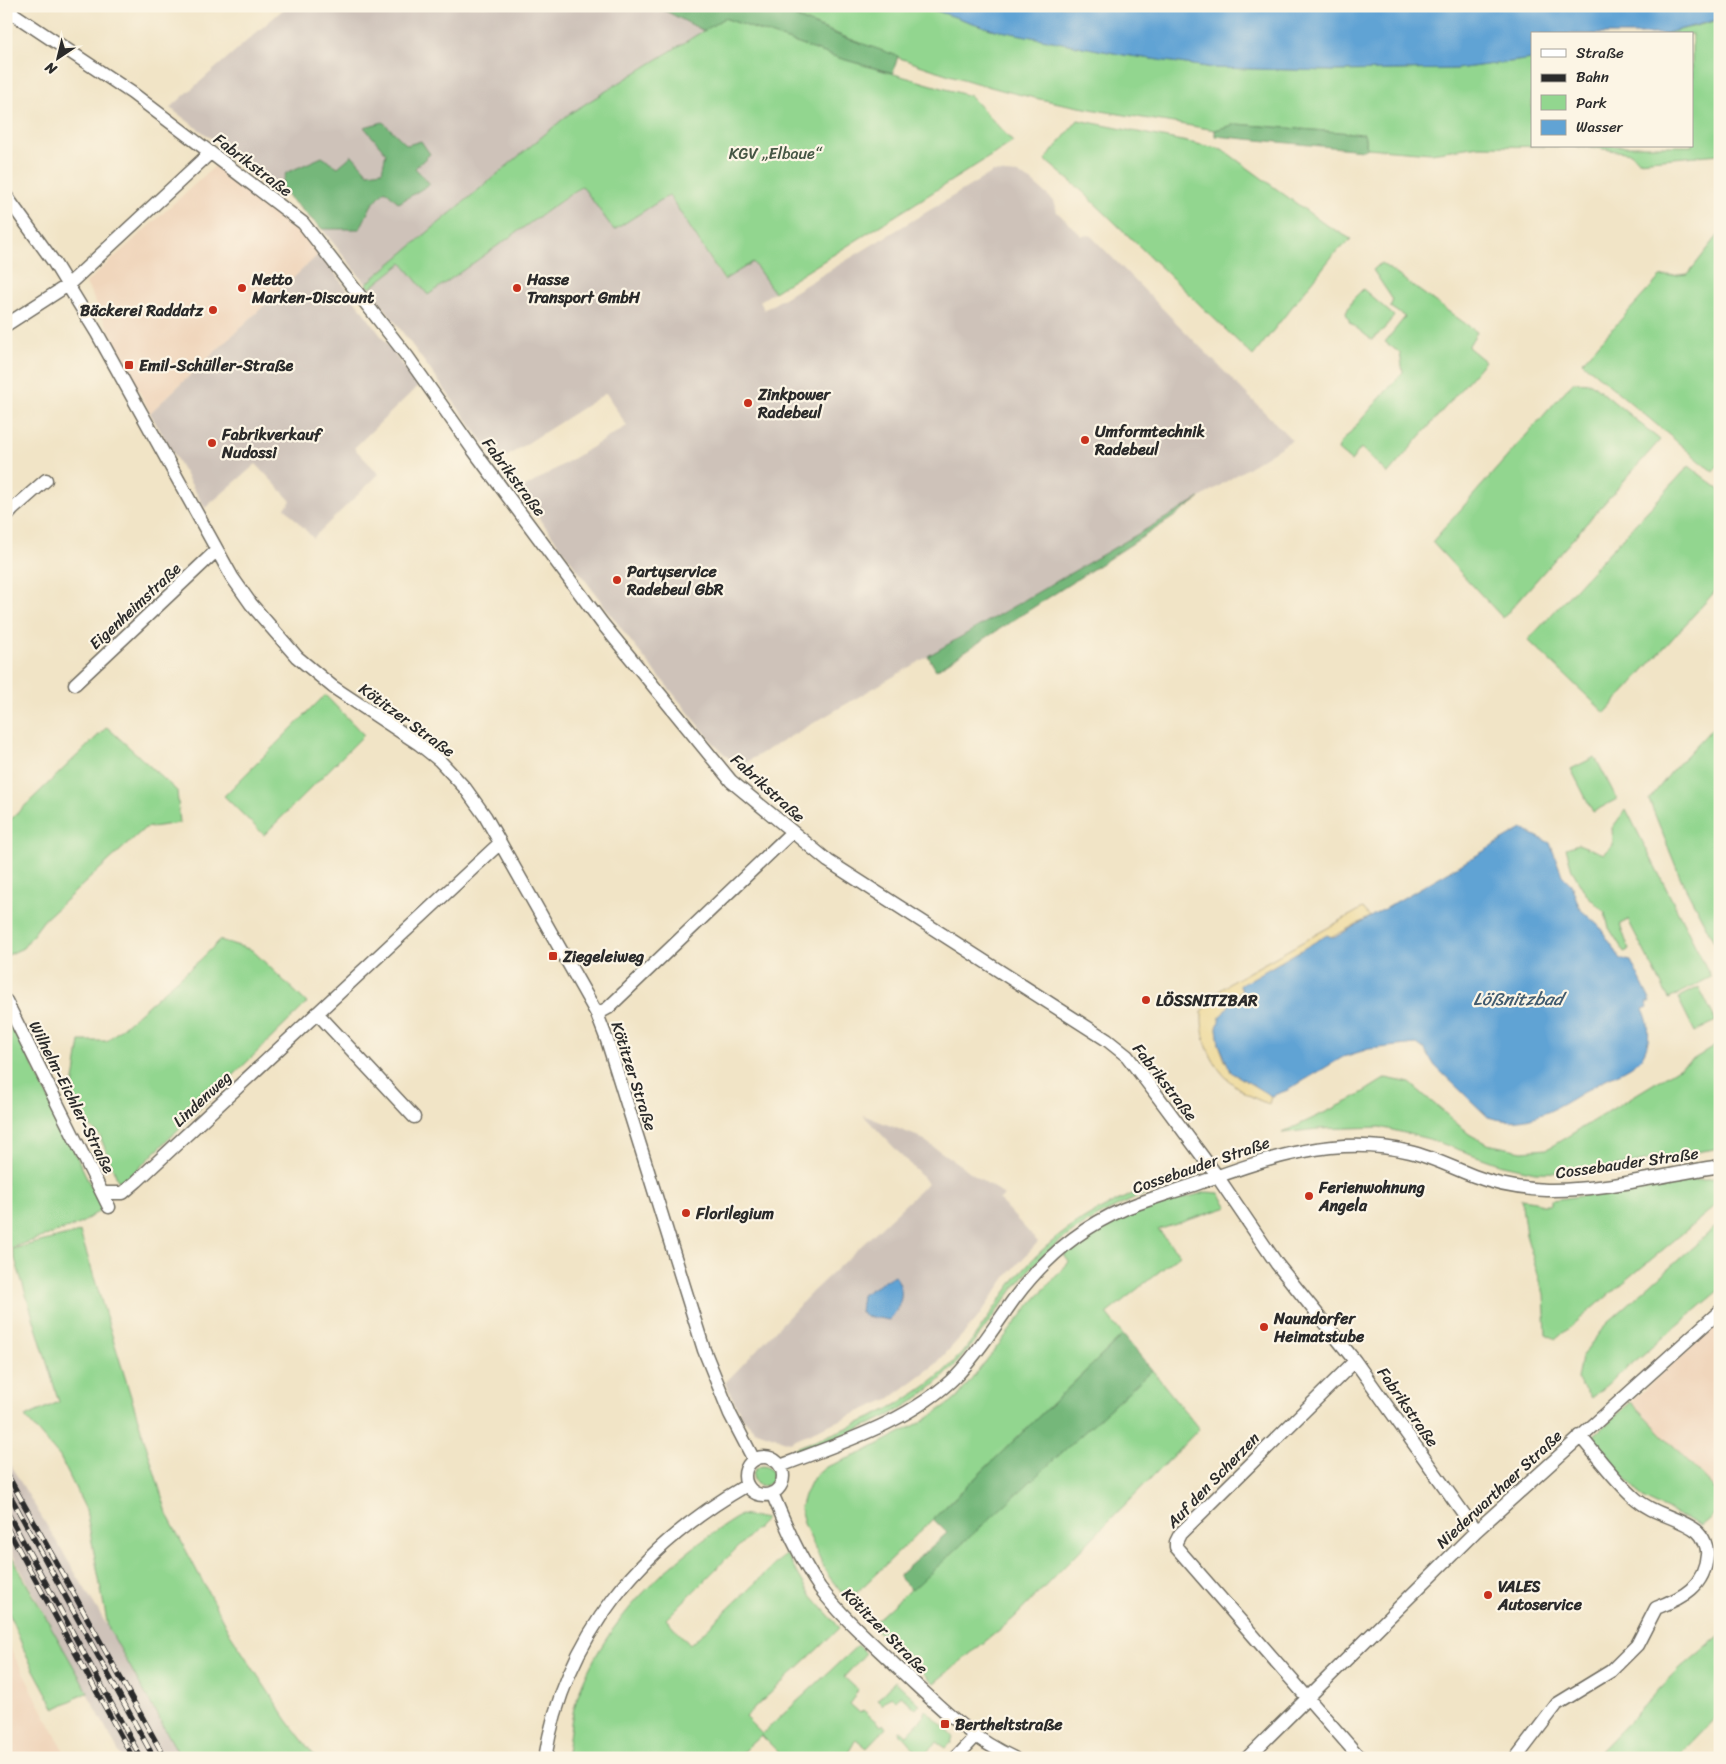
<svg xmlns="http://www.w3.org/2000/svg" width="1726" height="1764" viewBox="0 0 1726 1764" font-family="Sriracha,sans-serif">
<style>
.built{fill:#f0d6bc}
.industrial{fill:#cec2b9}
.green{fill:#92d68f;stroke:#5e805d}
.forest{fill:#75b77a;stroke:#507152}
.sand{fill:#eeda9e;stroke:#8c8264}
.water{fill:#61a3d4;stroke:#466780}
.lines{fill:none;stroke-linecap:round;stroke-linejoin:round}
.minor-casing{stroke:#706c61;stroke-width:15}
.minor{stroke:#fff;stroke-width:12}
.rail-casing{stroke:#2b2b2b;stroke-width:5.5}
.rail{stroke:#fcf5e5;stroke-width:4;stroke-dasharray:11;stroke-linecap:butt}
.poi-dot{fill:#c8321e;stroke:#fcf5e5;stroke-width:2}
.labels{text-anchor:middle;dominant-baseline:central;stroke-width:4.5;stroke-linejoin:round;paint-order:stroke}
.park-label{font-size:16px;fill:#455644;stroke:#fcf5e5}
.street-label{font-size:16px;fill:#2b2b2b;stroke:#fcf5e5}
.poi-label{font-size:16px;font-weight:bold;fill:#2b2b2b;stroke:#fcf5e5;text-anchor:start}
.water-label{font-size:18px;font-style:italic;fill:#415b6f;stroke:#fcf5e5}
</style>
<rect width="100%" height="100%" fill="#fcf5e5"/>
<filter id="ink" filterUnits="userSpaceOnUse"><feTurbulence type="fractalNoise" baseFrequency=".02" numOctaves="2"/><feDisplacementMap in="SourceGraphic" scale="10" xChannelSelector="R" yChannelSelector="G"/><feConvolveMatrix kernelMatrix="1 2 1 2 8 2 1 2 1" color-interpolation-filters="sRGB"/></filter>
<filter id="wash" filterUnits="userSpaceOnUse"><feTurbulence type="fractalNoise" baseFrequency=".0096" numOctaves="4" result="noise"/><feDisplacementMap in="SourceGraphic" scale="20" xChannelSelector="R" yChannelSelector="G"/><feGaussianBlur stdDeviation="1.12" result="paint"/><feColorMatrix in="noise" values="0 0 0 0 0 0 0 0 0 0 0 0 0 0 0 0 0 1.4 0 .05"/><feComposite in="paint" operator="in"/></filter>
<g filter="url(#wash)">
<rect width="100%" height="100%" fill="#f1e4c6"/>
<path class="built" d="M 215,166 L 278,210 L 320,253 L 150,413 L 86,283 Z
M 1710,1329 L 1720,1330 L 1720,1494 L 1631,1402 Z
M 6,1640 L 58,1740 L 68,1758 L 6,1758 Z"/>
<path class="industrial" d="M 287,6 L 656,6 L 704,31 L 569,114 L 366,284 L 322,229 L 280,189 L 170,108 Z
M 993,172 L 1018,174 L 1031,181 L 1054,201 L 1057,212 L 1082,236 L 1090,235 L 1292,440 L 1200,498 L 738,767 L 715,745 L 632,643 L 519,491 L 627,426 L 606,393 L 498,462 L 370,288 L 402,263 L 428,294 L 583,186 L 669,195 L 723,280 L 753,262 L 774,292 L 760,301 L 764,310 Z
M 320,253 L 418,386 L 354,448 L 379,474 L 313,538 L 285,508 L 291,501 L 256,464 L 205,508 L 150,413 Z
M 863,1115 L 919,1137 L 1004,1195 L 999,1200 L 1038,1242 L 1007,1276 L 976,1320 L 936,1364 L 889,1399 L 789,1442 L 754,1430 L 742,1417 L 725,1383 L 813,1291 L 928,1183 Z
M 6,1458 L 108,1627 L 181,1758 L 122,1758 L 6,1542 Z"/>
<path class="green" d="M 769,6 L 922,6 L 991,29 L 1124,55 L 1214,68 L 1333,71 L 1456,69 L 1532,59 L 1532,146 L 1692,146 L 1692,34 L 1663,34 L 1720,20 L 1720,154 L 1638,161 L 1631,153 L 1589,147 L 1479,146 L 1431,153 L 1367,148 L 1364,134 L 1236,124 L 1215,130 C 1136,116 1054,106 976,83 C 906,63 837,34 769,6 Z
M 724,18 L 839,58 L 970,96 L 1013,142 L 774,292 L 753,262 L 724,280 L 669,195 L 614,230 L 582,186 L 428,295 L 402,263 L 370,288 L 366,284 L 569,114 Z
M 1078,120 L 1222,149 L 1323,223 L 1351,239 L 1334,254 L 1253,356 L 1082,191 L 1045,160 Z
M 1720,233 L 1720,463 L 1713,472 L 1582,362 L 1660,277 L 1688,274 Z
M 1381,263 L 1477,332 L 1468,347 L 1485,361 L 1388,474 L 1361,448 L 1351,461 L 1338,450 L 1340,444 L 1403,372 L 1400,353 L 1385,342 L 1405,317 L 1390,307 L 1393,300 L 1373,270 Z
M 1363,289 L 1394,316 L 1386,327 L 1372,340 L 1350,323 L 1346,313 L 1353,299 Z
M 1573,382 L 1591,383 L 1660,440 L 1503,618 L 1432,542 Z
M 1689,466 L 1720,490 L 1720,586 L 1605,713 L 1528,640 Z
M 325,695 L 364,735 L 264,835 L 224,796 Z
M 1720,720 L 1720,953 L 1681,879 L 1649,800 L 1672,771 Z
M 107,727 L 177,791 L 180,823 L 145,828 L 44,920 L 23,948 L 6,956 L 6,824 Z
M 1595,757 L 1617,799 L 1593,812 L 1571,769 Z
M 1626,809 L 1711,977 L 1669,999 L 1628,920 L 1620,924 L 1629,950 L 1624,952 L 1609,928 L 1605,913 L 1586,894 L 1572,870 L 1566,848 L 1578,844 L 1604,854 L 1613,845 L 1612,828 Z
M 220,940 L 252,950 L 307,1003 L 129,1178 L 118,1181 L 100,1136 L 70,1107 L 80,1041 L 107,1041 L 200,960 Z
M 1699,987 L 1716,1021 L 1695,1032 L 1678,998 Z
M 6,1010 L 102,1209 L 80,1224 L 8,1249 L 6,1246 Z
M 1720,1043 L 1720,1148 L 1578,1173 L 1535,1172 L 1499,1164 L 1429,1139 L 1380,1127 L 1318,1129 L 1282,1133 L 1349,1101 L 1386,1078 L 1410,1083 L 1469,1134 L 1487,1144 L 1522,1151 L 1547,1149 Z
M 1192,1172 L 1184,1179 C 1122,1202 1061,1228 1019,1282 C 988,1321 966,1361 926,1392 C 888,1422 839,1436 795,1453 L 793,1449 C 845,1429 898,1411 941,1374 C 972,1348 991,1310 1016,1278 C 1050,1236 1093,1210 1142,1190 C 1159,1183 1174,1175 1192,1172 Z
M 1720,1177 L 1720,1202 L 1556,1339 L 1546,1334 L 1544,1294 L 1526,1235 L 1521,1199 L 1535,1201 L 1541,1205 L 1551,1205 L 1551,1200 Z
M 1207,1192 L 1219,1193 L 1228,1207 L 1158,1230 L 1180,1255 L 1106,1314 L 1123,1335 L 848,1601 L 827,1574 L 805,1526 L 800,1509 L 804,1495 L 814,1477 L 826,1467 L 862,1453 L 925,1420 L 957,1398 L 1029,1306 L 1069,1262 L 1064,1255 C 1106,1219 1154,1205 1207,1192 Z
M 1720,1223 L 1720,1290 L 1591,1398 L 1577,1380 L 1581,1357 L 1606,1324 Z
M 80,1232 L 168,1516 L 229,1632 L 287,1720 L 316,1758 L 181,1758 L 108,1627 L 86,1510 L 60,1457 L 25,1417 L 59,1402 L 12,1249 Z
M 1152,1370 L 1199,1429 L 1014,1618 L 934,1683 L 871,1625 Z
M 1631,1402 L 1720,1494 L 1720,1509 L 1701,1526 L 1644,1499 L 1591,1438 Z
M753 1476a10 10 0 1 1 20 0a10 10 0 1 1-20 0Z
M 741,1515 L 766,1519 L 666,1619 L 690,1645 L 786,1554 L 810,1594 L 840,1628 L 745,1717 L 762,1734 L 858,1645 L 866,1653 L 844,1677 L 858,1690 L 854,1694 L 856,1696 L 850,1704 L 860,1713 L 863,1710 L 881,1726 L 883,1724 L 886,1728 L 867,1748 L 856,1739 L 848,1753 L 853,1758 L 784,1758 L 761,1735 L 736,1758 L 566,1758 C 569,1742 570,1724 574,1708 C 597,1626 670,1558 741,1515 Z
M 6,1547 L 88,1692 L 55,1709 L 27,1657 L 6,1606 Z
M 1720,1635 L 1720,1713 L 1676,1758 L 1593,1758 L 1680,1669 Z
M 895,1681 L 920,1704 L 916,1709 L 901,1695 L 896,1701 L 891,1696 L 882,1705 L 877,1700 Z
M 925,1709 L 953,1736 L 951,1743 L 946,1748 L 937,1742 L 925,1754 L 928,1758 L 922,1758 L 899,1732 L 901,1730 L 907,1735 L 923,1718 Z"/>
<path class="forest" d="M 656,6 L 769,6 L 843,37 L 898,56 L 893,73 L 839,58 L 724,18 L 704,31 Z
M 383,122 L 407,145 L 421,141 L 430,154 L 415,168 L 430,184 L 399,203 L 385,190 L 371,206 L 360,229 L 322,229 L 280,189 L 286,173 L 322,157 L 338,167 L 352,155 L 368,173 L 382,171 L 386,153 L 364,127 Z
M 1236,124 L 1364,134 L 1367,148 L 1363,150 L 1215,136 L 1215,130 Z
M 1200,498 L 1172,518 L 936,670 L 928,656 Z
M 1123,1335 L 1152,1370 L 912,1590 L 898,1576 L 947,1533 L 933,1519 Z"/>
<path class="sand" d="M 1363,908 L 1370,917 L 1239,986 L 1243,989 L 1217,1028 L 1219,1044 L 1225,1061 L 1271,1096 L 1269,1104 C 1228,1090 1200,1057 1202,1012 L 1215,994 L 1233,981 Z"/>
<path class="water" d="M 922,6 L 1720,6 L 1720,19 L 1663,34 L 1532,34 L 1532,59 L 1456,69 L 1333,71 L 1214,68 L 1124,55 L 991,29 Z
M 1522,829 L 1550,843 L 1562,875 L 1571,884 L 1580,909 L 1599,926 L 1621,959 L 1631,961 L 1651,1002 L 1647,1003 L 1648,1007 L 1643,1009 C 1651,1024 1651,1047 1639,1060 C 1631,1069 1613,1075 1602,1081 C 1566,1101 1532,1131 1488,1117 L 1435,1066 L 1425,1050 L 1417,1044 L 1369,1049 L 1343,1057 L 1288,1090 L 1271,1096 L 1231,1072 L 1219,1044 L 1217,1028 L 1220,1017 L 1242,989 L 1239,986 L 1327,935 L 1334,938 Z
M 894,1275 C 907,1289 901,1308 889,1320 L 866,1316 L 860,1312 L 862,1295 Z"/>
</g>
<g filter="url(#ink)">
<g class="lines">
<defs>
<path id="minor" d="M 6,9 L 132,93 L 303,223 L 407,356 L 474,451 L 602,623 L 731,781 L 828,861 L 1107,1040 L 1127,1056 L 1153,1090 L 1217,1176 L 1277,1264 L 1355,1361 L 1476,1531
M 6,196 L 53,261 L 97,333 L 232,577 L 251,604 L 297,657 L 333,687 L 419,744 L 439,760 L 465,788 L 485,816 L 597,1014 L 607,1040 L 704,1350 L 730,1414 L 754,1460
M 6,325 L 68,285 L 210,153
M 6,517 L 12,510 L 46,480
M 75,684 L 217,550
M 6,1001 L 109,1207
M 317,1013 L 414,1117
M 597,1014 L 608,1008 L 792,832
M 102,1193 L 123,1193 L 137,1181 L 500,843
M 1355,1361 L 1180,1534 L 1176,1542 L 1176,1547 L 1360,1758
M745 1476a19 19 0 1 1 38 0a19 19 0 1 1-38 0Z
M 780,1466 C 840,1443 910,1422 957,1375 C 979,1352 996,1324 1014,1299 C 1043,1260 1080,1228 1124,1209 C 1148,1199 1174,1192 1199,1183 C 1268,1158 1336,1134 1410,1152 C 1432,1157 1453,1168 1474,1176 C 1497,1185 1522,1189 1547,1190 C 1603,1191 1664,1175 1720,1166
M 772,1493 C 786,1526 800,1559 820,1588 C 842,1617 871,1642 897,1667 C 934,1701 967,1737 1014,1758
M 545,1758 C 565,1635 641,1546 747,1485
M 955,1758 L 975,1737
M 1247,1758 L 1476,1531 L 1720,1311
M 1516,1758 L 1557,1704 L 1611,1671 L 1637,1645 L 1656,1608 C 1683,1598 1705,1586 1707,1555 C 1708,1547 1703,1536 1697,1531 C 1679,1517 1654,1515 1636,1499 C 1615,1481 1598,1457 1580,1436"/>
</defs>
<use href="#minor" class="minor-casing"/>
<use href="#minor" class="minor"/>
<defs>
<path id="rail" d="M 6,1472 L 165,1758
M 6,1488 L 154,1758
M 6,1510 L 141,1758
M 6,1526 L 133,1758"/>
</defs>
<use href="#rail" class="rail-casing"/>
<use href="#rail" class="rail"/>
</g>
</g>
<g class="poi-dot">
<circle cx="242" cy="288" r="5"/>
<circle cx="517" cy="288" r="5"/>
<circle cx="213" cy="310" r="5"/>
<rect x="124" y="360" width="10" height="10" rx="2.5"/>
<circle cx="748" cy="403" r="5"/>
<circle cx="1085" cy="440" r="5"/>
<circle cx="212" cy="443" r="5"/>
<circle cx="617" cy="580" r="5"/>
<rect x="548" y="951" width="10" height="10" rx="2.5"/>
<circle cx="1146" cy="1000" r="5"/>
<circle cx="1309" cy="1196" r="5"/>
<circle cx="686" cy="1213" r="5"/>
<circle cx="1264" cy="1327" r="5"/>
<circle cx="1488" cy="1595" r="5"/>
<rect x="940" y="1719" width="10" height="10" rx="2.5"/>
</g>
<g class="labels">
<g class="park-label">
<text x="775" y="153">KGV „Elbaue“</text>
</g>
<g class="street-label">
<text transform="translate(253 165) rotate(37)">Fabrikstraße</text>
<text transform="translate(514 477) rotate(53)">Fabrikstraße</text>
<text transform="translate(135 606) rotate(-43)">Eigenheimstraße</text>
<text transform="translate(407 720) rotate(36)">Kötitzer Straße</text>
<text transform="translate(768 788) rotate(42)">Fabrikstraße</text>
<text transform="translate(634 1076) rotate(72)">Kötitzer Straße</text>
<text transform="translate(1165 1082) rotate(52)">Fabrikstraße</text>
<text transform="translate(72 1097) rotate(63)">Wilhelm-Eichler-Straße</text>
<text transform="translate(202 1099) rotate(-43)">Lindenweg</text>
<text transform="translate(1627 1163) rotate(-8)">Cossebauder Straße</text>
<text transform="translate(1201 1165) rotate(-19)">Cossebauder Straße</text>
<text transform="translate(1408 1407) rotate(55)">Fabrikstraße</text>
<text transform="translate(1213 1480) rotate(-46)">Auf den Scherzen</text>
<text transform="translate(1499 1489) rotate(-43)">Niederwarthaer Straße</text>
<text transform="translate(885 1631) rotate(45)">Kötitzer Straße</text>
</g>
<g class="poi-label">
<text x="252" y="279">Netto<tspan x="252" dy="18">Marken-Discount</tspan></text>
<text x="527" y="279">Hasse<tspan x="527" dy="18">Transport GmbH</tspan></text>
<text x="203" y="310" text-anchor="end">Bäckerei Raddatz</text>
<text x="139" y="365">Emil-Schüller-Straße</text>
<text x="758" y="394">Zinkpower<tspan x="758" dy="18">Radebeul</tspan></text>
<text x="1095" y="431">Umformtechnik<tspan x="1095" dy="18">Radebeul</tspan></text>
<text x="222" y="434">Fabrikverkauf<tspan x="222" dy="18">Nudossi</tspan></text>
<text x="627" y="571">Partyservice<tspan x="627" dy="18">Radebeul GbR</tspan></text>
<text x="563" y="956">Ziegeleiweg</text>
<text x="1156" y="1000">LÖSSNITZBAR</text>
<text x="1319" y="1187">Ferienwohnung<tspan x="1319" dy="18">Angela</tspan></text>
<text x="696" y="1213">Florilegium</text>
<text x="1274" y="1318">Naundorfer<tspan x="1274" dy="18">Heimatstube</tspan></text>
<text x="1498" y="1586">VALES<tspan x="1498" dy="18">Autoservice</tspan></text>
<text x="955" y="1724">Bertheltstraße</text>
</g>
<g class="water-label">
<text x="1518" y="999">Lößnitzbad</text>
</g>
</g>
<rect width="1726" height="1764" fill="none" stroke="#fcf5e5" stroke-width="25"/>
<rect x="1531" y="32" width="162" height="115" fill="#fcf5e5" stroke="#a8a49b"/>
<rect x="1541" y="49" width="25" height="8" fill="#ffffff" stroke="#a8a49b"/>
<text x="1576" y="58" font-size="15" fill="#2b2b2b">Straße</text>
<rect x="1541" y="74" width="25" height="8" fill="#2b2b2b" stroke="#a8a49b"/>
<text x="1576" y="82" font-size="15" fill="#2b2b2b">Bahn</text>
<rect x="1541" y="95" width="25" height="15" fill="#92d68f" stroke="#a8a49b"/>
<text x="1576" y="108" font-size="15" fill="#2b2b2b">Park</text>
<rect x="1541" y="120" width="25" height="15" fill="#61a3d4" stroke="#a8a49b"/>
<text x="1576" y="132" font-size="15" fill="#2b2b2b">Wasser</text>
<g transform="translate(58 58) rotate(215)" stroke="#fcf5e5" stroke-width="4" paint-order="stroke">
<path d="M0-4L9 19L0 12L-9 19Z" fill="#2b2b2b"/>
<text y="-8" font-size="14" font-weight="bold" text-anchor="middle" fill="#2b2b2b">N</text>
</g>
</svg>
